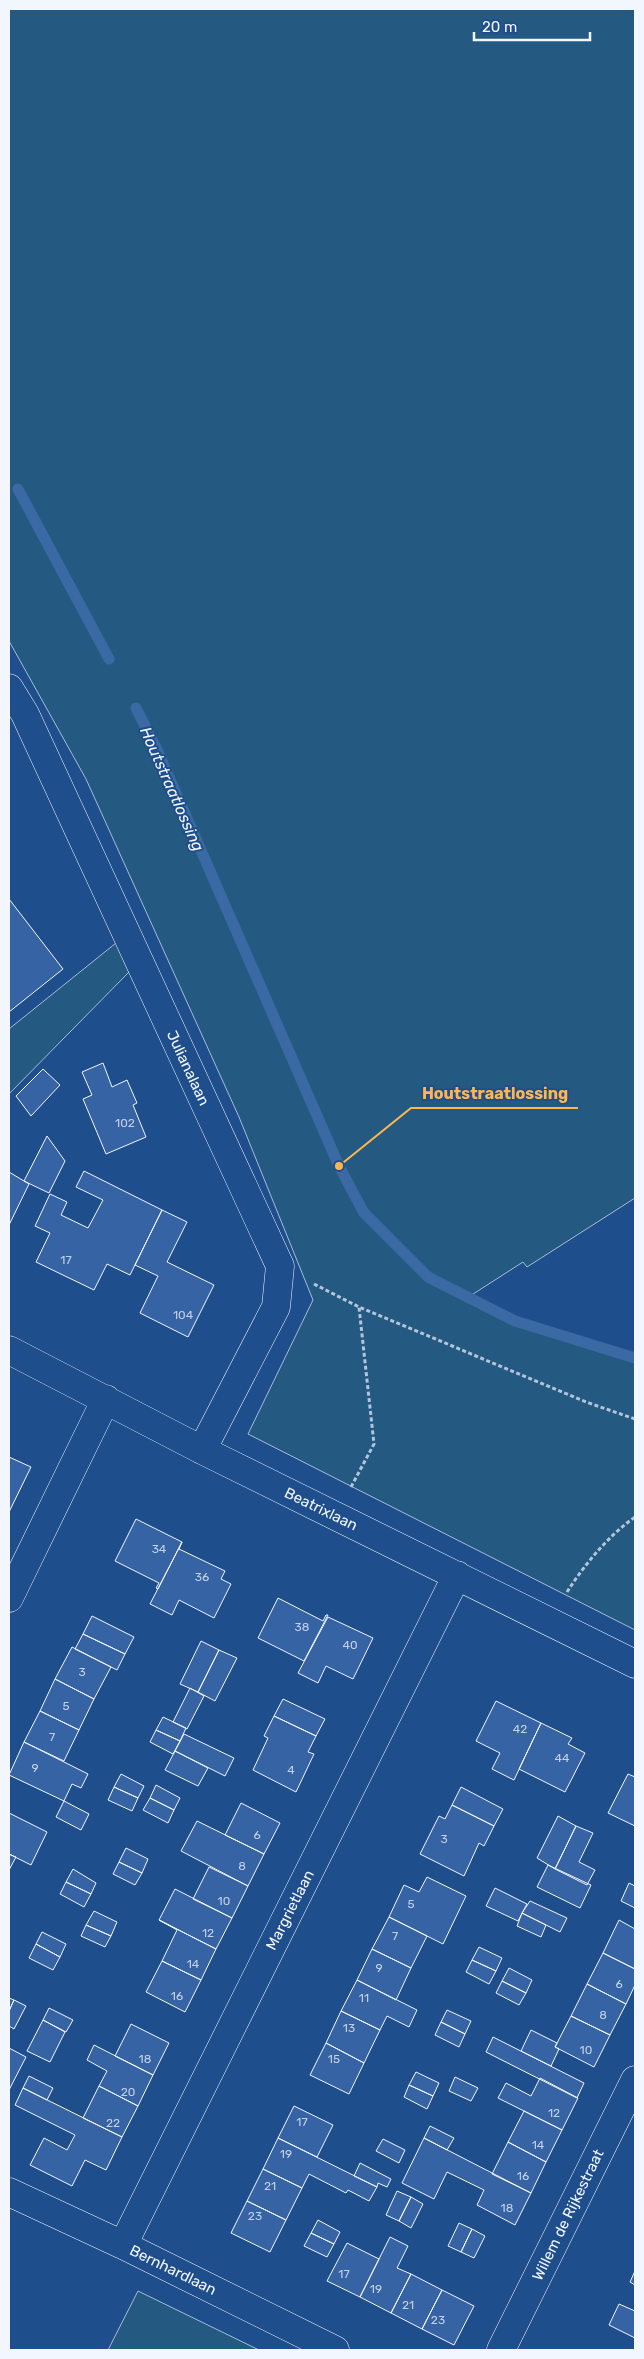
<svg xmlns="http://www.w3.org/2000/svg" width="644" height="2359" viewBox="0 0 644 2359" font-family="Rubik,sans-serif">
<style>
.green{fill:#245a82;stroke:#a8bbd7}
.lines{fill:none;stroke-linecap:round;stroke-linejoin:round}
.stream{stroke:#3b69a3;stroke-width:11}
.building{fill:#3563a3;stroke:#f2f6ff}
.minor-casing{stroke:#f2f6ff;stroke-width:29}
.path{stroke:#b3c4dc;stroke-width:3;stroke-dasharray:4 2.5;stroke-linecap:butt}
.minor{stroke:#1f4e8c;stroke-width:28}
.labels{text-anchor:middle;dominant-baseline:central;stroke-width:4;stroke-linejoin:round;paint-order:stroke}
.number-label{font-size:12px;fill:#c3d1e8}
.street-label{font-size:15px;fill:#f2f6ff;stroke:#1f4e8c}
.water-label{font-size:16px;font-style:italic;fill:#f2f6ff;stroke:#1f4e8c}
.leader{fill:none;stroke:#ffb74d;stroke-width:2}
.callout-dot{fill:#ffb74d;stroke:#1f4e8c;stroke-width:2}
.callout-label{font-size:16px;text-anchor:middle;font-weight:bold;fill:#ffb74d;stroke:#1f4e8c;stroke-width:4;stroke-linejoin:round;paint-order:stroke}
</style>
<rect width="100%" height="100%" fill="#1f4e8c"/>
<path class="green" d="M 9,9 L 635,9 L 635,1198 L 527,1267 L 523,1262 L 470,1296 L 513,1319 L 635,1355 L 635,1630 L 248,1434 L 313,1300 L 239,1117 L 86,779 L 9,641 Z
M 116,943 L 129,972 L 9,1094 L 9,1029 Z
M 138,2291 L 259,2350 L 108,2350 Z"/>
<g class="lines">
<path class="stream" d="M 18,489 L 109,659
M 136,708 L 158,752 L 339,1166 L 364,1213 L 428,1277 L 515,1321 L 635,1358"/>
</g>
<path class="building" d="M 9,899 L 63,969 L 9,1012 Z
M 103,1063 L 112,1087 L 127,1080 L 137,1103 L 133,1105 L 146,1137 L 106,1154 L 83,1099 L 92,1095 L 82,1072 Z
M 43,1069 L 60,1085 L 31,1116 L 16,1096 Z
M 47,1136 L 65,1161 L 49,1193 L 24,1181 Z
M 84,1171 L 162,1210 L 130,1275 L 107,1264 L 94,1290 L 36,1262 L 50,1233 L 35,1226 L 50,1194 L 67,1202 L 61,1215 L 88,1228 L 103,1200 L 76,1187 Z
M 9,1172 L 29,1184 L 9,1225 Z
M 162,1210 L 187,1222 L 167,1262 L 214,1285 L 188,1337 L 140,1313 L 158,1276 L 135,1265 Z
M 9,1457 L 31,1467 L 9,1512 Z
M 136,1519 L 182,1542 L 158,1589 L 156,1588 L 159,1583 L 115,1561 Z
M 182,1542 L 179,1549 L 225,1571 L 221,1579 L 231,1584 L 214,1618 L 179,1600 L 172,1615 L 150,1604 Z
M 278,1598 L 323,1621 L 326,1615 L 328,1615 L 304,1661 L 258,1638 Z
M 92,1616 L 134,1637 L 125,1654 L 83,1634 Z
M 328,1617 L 373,1638 L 353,1679 L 326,1666 L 318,1683 L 298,1673 Z
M 83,1634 L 125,1654 L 117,1670 L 75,1649 Z
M 201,1641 L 219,1650 L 198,1692 L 180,1684 Z
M 72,1647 L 111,1667 L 94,1699 L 55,1679 Z
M 219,1650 L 237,1658 L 215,1701 L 198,1692 Z
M 55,1679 L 94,1699 L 79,1730 L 40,1711 Z
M 190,1688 L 204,1696 L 187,1729 L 173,1722 Z
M 283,1699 L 325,1719 L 316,1736 L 274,1716 Z
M 496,1701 L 541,1723 L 514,1780 L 492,1769 L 500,1753 L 476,1741 Z
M 40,1711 L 79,1730 L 64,1761 L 24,1742 Z
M 274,1716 L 316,1736 L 308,1752 L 314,1754 L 296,1792 L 253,1770 L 268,1738 L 264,1736 Z
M 163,1717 L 186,1728 L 180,1741 L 156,1730 Z
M 541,1723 L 572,1738 L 568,1744 L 585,1753 L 565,1792 L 519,1769 Z
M 156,1730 L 180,1741 L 173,1754 L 150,1742 Z
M 184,1734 L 234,1758 L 225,1776 L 175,1751 Z
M 24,1742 L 88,1774 L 81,1788 L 72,1784 L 64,1801 L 9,1775 Z
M 175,1751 L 208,1768 L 198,1786 L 165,1770 Z
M 121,1774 L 144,1786 L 138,1798 L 114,1787 Z
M 628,1774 L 635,1777 L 635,1826 L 608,1813 Z
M 156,1785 L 180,1798 L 174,1810 L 150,1798 Z
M 114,1787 L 138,1798 L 132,1811 L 108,1800 Z
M 461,1787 L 503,1809 L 494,1826 L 452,1805 Z
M 150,1798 L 174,1810 L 168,1823 L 143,1810 Z
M 64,1801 L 89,1814 L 81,1830 L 56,1817 Z
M 241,1803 L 280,1823 L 264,1854 L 225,1835 Z
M 452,1805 L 494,1826 L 484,1846 L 479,1843 L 464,1876 L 420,1854 L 439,1816 L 445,1819 Z
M 9,1813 L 47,1832 L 31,1865 L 9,1854 Z
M 558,1816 L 576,1826 L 555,1869 L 537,1858 Z
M 197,1821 L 264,1854 L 248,1886 L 181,1851 Z
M 576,1826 L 593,1833 L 579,1862 L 595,1870 L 587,1885 L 555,1869 Z
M 126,1848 L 148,1859 L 142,1873 L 119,1862 Z
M 9,1854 L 16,1857 L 9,1870 Z
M 119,1862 L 142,1873 L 135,1885 L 113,1874 Z
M 548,1865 L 591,1885 L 580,1908 L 537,1887 Z
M 209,1867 L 248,1886 L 232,1918 L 193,1899 Z
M 73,1869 L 96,1883 L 91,1894 L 66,1882 Z
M 427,1877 L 466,1896 L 443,1944 L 389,1917 L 404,1885 L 419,1892 Z
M 66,1882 L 91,1894 L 84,1907 L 60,1894 Z
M 629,1883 L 635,1886 L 635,1908 L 621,1901 Z
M 495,1888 L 527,1904 L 518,1921 L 486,1906 Z
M 175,1889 L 232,1918 L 216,1949 L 159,1920 Z
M 530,1901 L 567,1918 L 560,1932 L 522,1913 Z
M 94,1911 L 117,1922 L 111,1936 L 86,1925 Z
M 522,1913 L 546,1925 L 541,1937 L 517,1926 Z
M 389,1917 L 427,1936 L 411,1968 L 372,1949 Z
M 159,1920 L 216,1949 L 201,1980 L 162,1961 L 177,1930 Z
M 619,1920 L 635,1929 L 635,1969 L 603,1953 Z
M 86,1925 L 111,1936 L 105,1947 L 81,1936 Z
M 42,1932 L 66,1944 L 60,1957 L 36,1944 Z
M 36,1944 L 60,1957 L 53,1970 L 29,1958 Z
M 479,1947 L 502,1958 L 496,1971 L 472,1960 Z
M 372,1949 L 411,1968 L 396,2000 L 357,1980 Z
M 603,1953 L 635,1969 L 635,1985 L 626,2004 L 587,1984 Z
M 472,1960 L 496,1971 L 489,1984 L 466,1972 Z
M 162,1961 L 201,1980 L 185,2012 L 146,1992 Z
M 509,1968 L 532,1980 L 526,1993 L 502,1981 Z
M 357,1980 L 417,2010 L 409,2027 L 387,2016 L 380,2030 L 341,2011 Z
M 502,1981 L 526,1993 L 519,2005 L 496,1993 Z
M 587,1984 L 626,2004 L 610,2035 L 571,2016 Z
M 9,1998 L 14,2000 L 9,2011 Z
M 14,2000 L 26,2006 L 14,2029 L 9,2026 L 9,2011 Z
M 49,2008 L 73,2020 L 66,2032 L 43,2020 Z
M 447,2010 L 471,2021 L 465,2034 L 441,2022 Z
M 341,2011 L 380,2030 L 364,2063 L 326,2043 Z
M 571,2016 L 610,2035 L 594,2067 L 555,2047 Z
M 43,2020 L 65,2032 L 50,2062 L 27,2051 Z
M 441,2022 L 465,2034 L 459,2047 L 435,2035 Z
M 131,2024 L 169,2043 L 153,2075 L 115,2056 Z
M 531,2030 L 557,2043 L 555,2047 L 559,2049 L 551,2066 L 521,2051 Z
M 493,2037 L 584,2083 L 577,2098 L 486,2052 Z
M 326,2043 L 364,2063 L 349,2094 L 310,2075 Z
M 94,2045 L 153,2075 L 138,2106 L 99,2086 L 107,2071 L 87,2060 Z
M 9,2048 L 26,2057 L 9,2090 Z
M 416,2072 L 439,2083 L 433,2096 L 409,2085 Z
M 29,2076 L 53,2088 L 47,2100 L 23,2088 Z
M 455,2077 L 478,2088 L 471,2101 L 449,2091 Z
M 540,2078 L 578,2098 L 562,2130 L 498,2098 L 506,2083 L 531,2096 Z
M 409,2085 L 433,2096 L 427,2109 L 404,2097 Z
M 99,2086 L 138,2106 L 122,2137 L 83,2118 Z
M 23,2088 L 122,2137 L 106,2170 L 85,2160 L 72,2186 L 30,2165 L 44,2138 L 67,2150 L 75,2135 L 15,2105 Z
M 294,2106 L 333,2125 L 317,2157 L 278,2138 Z
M 524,2111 L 562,2130 L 546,2162 L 508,2142 Z
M 430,2126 L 454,2138 L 447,2150 L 424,2138 Z
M 278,2138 L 377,2187 L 369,2201 L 348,2190 L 346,2193 L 309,2174 L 302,2188 L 263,2169 Z
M 424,2138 L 531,2193 L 515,2225 L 477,2205 L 484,2190 L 447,2172 L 434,2199 L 402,2183 Z
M 383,2139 L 405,2150 L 399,2163 L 376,2151 Z
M 508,2142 L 546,2162 L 531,2193 L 492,2174 Z
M 360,2163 L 391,2179 L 387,2187 L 378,2183 L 377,2187 L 354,2176 Z
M 263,2169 L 302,2188 L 286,2220 L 247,2201 Z
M 397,2191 L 411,2197 L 399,2221 L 386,2215 Z
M 411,2197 L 423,2204 L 411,2228 L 399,2221 Z
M 247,2201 L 286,2220 L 270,2252 L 231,2233 Z
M 318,2220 L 340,2232 L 334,2244 L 311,2233 Z
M 459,2223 L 472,2229 L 461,2252 L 448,2246 Z
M 472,2229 L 485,2236 L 474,2258 L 461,2252 Z
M 311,2233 L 334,2244 L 327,2257 L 304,2246 Z
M 390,2237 L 408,2246 L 397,2268 L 411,2274 L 391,2313 L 360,2297 Z
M 347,2243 L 379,2259 L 360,2297 L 327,2281 Z
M 635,2271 L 635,2285 L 630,2282 Z
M 411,2274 L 442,2290 L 422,2329 L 391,2313 Z
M 442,2290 L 474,2306 L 454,2345 L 422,2329 Z
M 619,2304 L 635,2311 L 635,2338 L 609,2325 Z"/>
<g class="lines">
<defs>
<path id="minor" d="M 9,688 L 25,714 L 280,1266 L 276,1307 L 202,1450
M 9,1350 L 202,1450 L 635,1664
M 9,1598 L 106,1399
M 9,2192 L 123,2245 L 335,2350
M 123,2245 L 457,1575
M 501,2350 L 635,2080"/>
</defs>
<use href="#minor" class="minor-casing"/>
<path class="path" d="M 314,1284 L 359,1307 L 586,1402 L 635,1419
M 351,1487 L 374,1444 L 359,1307
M 567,1592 C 585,1564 608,1536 635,1517"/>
<use href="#minor" class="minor"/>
</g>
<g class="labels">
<g class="number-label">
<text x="125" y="1123">102</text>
<text x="66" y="1260">17</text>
<text x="183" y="1315">104</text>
<text x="159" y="1549">34</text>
<text x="202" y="1577">36</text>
<text x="302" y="1627">38</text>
<text x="350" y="1645">40</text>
<text x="82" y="1672">3</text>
<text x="66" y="1706">5</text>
<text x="520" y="1729">42</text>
<text x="52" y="1737">7</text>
<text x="562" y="1758">44</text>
<text x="35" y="1768">9</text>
<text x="291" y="1770">4</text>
<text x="257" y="1835">6</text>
<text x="444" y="1839">3</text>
<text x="242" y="1866">8</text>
<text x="224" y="1901">10</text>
<text x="411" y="1904">5</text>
<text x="208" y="1933">12</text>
<text x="395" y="1936">7</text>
<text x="193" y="1964">14</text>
<text x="379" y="1968">9</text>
<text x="619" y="1984">6</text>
<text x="177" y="1996">16</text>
<text x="364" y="1998">11</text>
<text x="603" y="2015">8</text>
<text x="349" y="2028">13</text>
<text x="586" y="2050">10</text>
<text x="145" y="2059">18</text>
<text x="334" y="2059">15</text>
<text x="128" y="2092">20</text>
<text x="554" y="2113">12</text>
<text x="302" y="2122">17</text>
<text x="113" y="2123">22</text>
<text x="538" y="2145">14</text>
<text x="286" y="2154">19</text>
<text x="523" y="2176">16</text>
<text x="270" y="2186">21</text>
<text x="507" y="2208">18</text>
<text x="255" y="2216">23</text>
<text x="344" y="2274">17</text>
<text x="376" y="2289">19</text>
<text x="408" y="2305">21</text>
<text x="438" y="2320">23</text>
</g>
<g class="street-label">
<text transform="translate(188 1068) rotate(65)">Julianalaan</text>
<text transform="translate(321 1509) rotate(26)">Beatrixlaan</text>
<text transform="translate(290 1910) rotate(-63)">Margrietlaan</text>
<text transform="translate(568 2215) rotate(-64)">Willem de Rijkestraat</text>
<text transform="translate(173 2270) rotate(26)">Bernhardlaan</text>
</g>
<g class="water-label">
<text transform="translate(172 789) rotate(66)">Houtstraatlossing</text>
</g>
</g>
<path class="leader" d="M339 1166L411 1108H578"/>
<circle class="callout-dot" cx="339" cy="1166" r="5"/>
<g class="callout-label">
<text x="495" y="1099">Houtstraatlossing</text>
</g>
<rect width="644" height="2359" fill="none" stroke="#f2f6ff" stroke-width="20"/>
<path d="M474 32v8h116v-8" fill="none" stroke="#f2f6ff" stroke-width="2.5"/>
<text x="482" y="32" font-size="15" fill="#f2f6ff" stroke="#1f4e8c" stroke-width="4" paint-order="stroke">20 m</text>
</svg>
